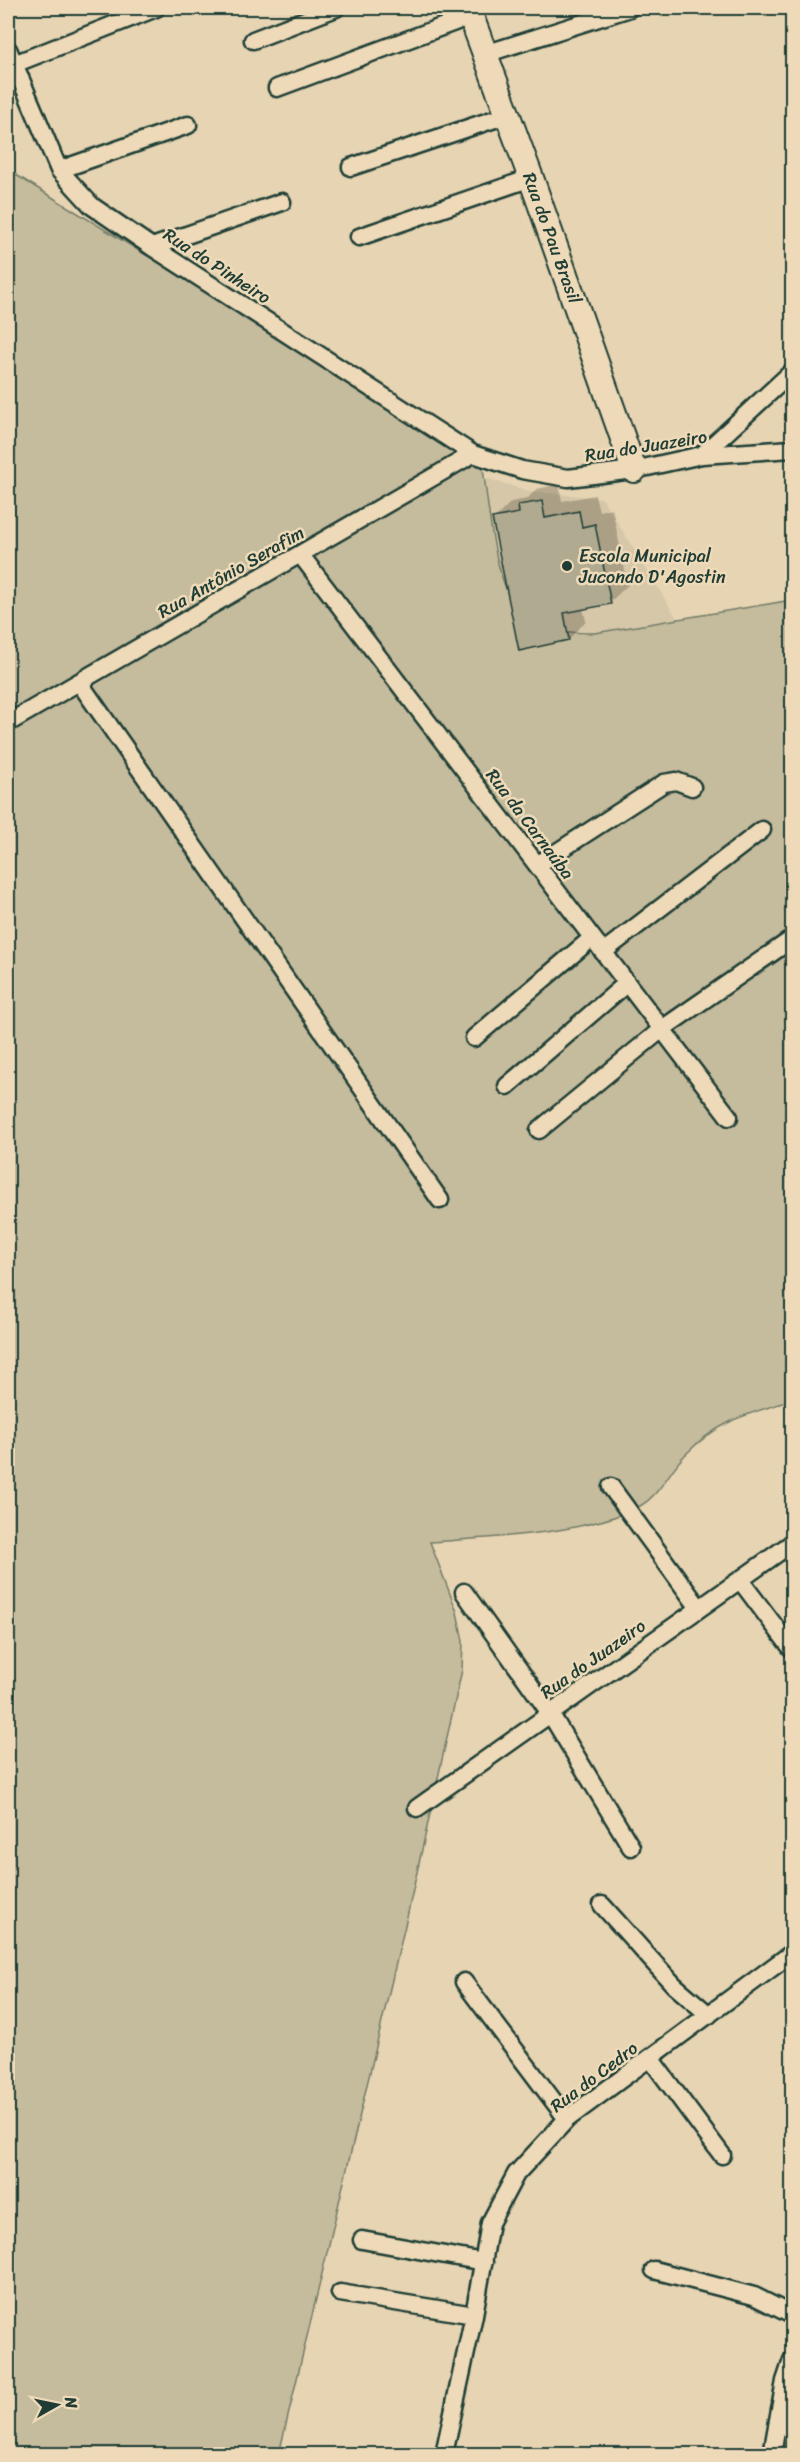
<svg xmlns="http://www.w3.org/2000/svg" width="800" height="2462" viewBox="0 0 800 2462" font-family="Sriracha,sans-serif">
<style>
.built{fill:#d6c7a8}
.green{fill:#c5bb9d;stroke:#727c68;stroke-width:1.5}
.shadow{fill:#0003}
.building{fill:#afaa90;stroke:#1f3d34;stroke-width:1.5}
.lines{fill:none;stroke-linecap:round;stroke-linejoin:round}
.street-casing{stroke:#1f3d34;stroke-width:21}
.secondary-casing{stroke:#1f3d34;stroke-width:28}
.street{stroke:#eedab8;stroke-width:16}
.secondary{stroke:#eedab8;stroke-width:24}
.poi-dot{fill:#1f3d34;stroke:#eedab8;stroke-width:2}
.labels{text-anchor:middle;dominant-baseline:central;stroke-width:5;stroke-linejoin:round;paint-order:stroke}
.street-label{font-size:18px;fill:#1f3d34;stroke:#eedab8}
.poi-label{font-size:18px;fill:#1f3d34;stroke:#eedab8;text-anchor:start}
</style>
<rect width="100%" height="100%" fill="#e6d4b3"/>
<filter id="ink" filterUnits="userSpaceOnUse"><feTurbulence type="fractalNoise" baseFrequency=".0167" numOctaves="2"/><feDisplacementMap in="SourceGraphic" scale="12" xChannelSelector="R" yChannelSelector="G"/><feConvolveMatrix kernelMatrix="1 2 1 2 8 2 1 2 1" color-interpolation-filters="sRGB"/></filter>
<g filter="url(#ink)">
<path class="built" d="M 476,475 L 528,491 L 602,498 L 686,633 L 519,651 Z"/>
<path class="green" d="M 8,170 L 482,462 C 489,504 493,588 524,618 C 538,631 576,633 595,633 L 792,600 L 792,1400 C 748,1414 719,1420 685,1455 C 669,1471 660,1495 640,1506 C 585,1535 492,1537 430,1542 L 457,1612 L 463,1641 L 462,1670 L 407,1917 L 279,2454 L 8,2454 Z"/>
<path class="shadow" d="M 559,484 L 562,501 L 595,495 L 599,511 L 612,508 L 628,585 L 610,602 L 583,608 L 586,621 L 569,639 L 520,649 L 494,519 L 511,502 L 527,499 L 537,489 Z"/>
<path class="building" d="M 542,501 L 545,518 L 579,511 L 582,527 L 595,524 L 611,604 L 564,613 L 569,640 L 519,651 L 492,518 L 519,513 L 518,505 Z"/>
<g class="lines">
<defs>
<path id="street" d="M 253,40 L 336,8
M 8,49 L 59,170 L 92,206 L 152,247 L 473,454 L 522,470 L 568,478 L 634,470 L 702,455 L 792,449
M 485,54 L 630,8
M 14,64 L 156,8
M 277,88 L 471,16
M 351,167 L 507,115
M 59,170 L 188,125
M 359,237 L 531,178
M 152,247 L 282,202
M 702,455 L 792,372
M 300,554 L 729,1117
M 79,682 L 440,1200
M 8,723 L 473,454
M 537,865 L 664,783 L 676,781 L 692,787
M 603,952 L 762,830
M 474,1038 L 592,938
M 507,1086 L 627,983
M 539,1130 L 662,1029 L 792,939
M 611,1487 L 699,1608
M 740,1580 L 792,1649
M 464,1592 L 550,1713 L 631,1847
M 417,1808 L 792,1543
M 602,1905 L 674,1985 L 709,2015
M 464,1982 L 567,2119
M 650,2058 L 722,2155
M 362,2240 L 484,2262
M 654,2270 L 754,2296 L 792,2315
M 340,2293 L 474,2315
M 444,2454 L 474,2315 L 490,2223 L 516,2174 L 567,2119 L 792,1953
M 772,2454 L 785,2381 L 792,2360"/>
<path id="secondary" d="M 468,8 L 531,178 L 634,470"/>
</defs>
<use href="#street" class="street-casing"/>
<use href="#secondary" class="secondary-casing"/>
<use href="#street" class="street"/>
<use href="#secondary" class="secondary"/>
</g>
</g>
<circle class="poi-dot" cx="567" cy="566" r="6"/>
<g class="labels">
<g class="street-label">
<text transform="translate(552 238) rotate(70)">Rua do Pau Brasil</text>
<text transform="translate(217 266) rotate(33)">Rua do Pinheiro</text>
<text transform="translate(646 446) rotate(-9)">Rua do Juazeiro</text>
<text transform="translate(231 572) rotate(-30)">Rua Antônio Serafim</text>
<text transform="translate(530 824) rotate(53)">Rua da Carnaúba</text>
<text transform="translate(593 1659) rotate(-35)">Rua do Juazeiro</text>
<text transform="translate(594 2077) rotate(-37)">Rua do Cedro</text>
</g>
<g class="poi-label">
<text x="579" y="556">Escola Municipal<tspan x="579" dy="21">Jucondo D'Agostin</tspan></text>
</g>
</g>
<rect width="800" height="2462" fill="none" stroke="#eedab8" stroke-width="30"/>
<rect x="15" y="15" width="770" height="2432" fill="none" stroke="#1f3d34" stroke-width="2" filter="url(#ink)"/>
<g transform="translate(57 2405) rotate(81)" stroke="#eedab8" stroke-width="4.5" paint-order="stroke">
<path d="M0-4.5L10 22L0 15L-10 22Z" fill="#1f3d34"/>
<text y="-9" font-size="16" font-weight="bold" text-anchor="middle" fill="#1f3d34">N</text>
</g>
</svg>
